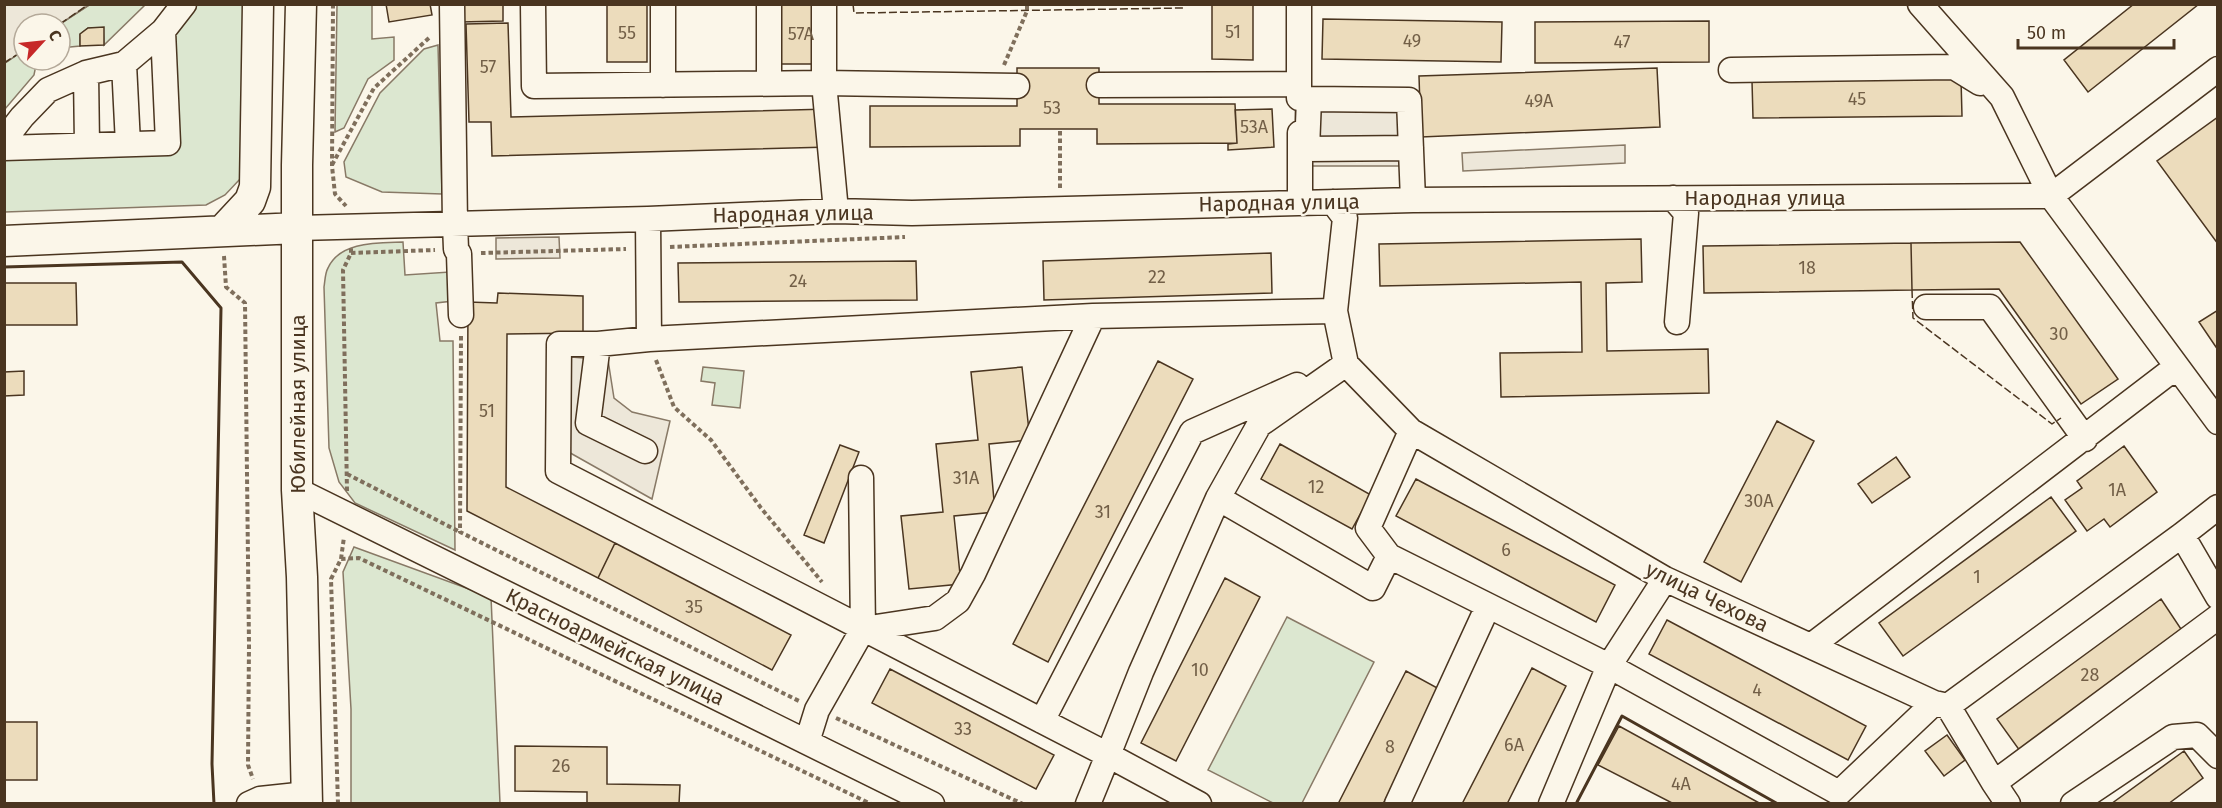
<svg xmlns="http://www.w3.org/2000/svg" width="2222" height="808" viewBox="0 0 2222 808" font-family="'Fira Sans',sans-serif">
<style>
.green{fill:#dce7d0;stroke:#887966;stroke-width:1.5}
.parking{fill:#ede7d9;stroke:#887966;stroke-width:1.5}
.building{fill:#ecdcbc;stroke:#4a3520;stroke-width:1.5}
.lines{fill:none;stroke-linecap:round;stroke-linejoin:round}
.minor-casing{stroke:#4a3520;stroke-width:27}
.major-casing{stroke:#4a3520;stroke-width:33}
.path{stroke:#7f6f5c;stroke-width:4;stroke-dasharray:4.5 3;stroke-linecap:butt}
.minor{stroke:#fbf6e9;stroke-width:24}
.major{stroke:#fbf6e9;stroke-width:30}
.fence{stroke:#4a3520;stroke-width:1.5;stroke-dasharray:8 3;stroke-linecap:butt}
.wall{stroke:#4a3520;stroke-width:3}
.labels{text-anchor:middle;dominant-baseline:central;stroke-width:4.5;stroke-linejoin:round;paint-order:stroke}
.number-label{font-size:18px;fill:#725f47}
.street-label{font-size:21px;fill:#4a3520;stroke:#fbf6e9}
</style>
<rect width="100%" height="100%" fill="#fbf6e9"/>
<path class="green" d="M 89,5 L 145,5 L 104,45 L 103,28 L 88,28 L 80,34 L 80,46 L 60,48 L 60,24 Z
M 192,5 L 245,5 L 241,178 L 225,195 L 206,205 L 5,212 L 5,160 L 173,144 L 168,35 Z
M 337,5 L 372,5 L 372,39 L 394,37 L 394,60 L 368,79 L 344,128 L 335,132 Z
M 438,45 L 442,194 L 382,192 L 346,177 L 344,162 L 380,93 L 424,49 Z
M 24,50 L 24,60 L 37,60 L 34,75 L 5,109 L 5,63 Z
M 403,242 L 405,275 L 450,272 L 453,301 L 436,303 L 440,341 L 453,341 L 455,550 L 355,503 L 339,482 L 329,448 L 324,287 C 325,281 325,273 328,268 C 340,241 379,243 403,242 Z
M 703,367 L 744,371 L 740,408 L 712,405 L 715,383 L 701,381 Z
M 354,547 L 491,597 L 500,803 L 351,803 L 351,709 L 343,572 Z
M 1287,617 L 1374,662 L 1302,803 L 1273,803 L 1208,770 Z"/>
<path class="parking" d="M 5,4 L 89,4 L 89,5 L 60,24 L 24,24 L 24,50 L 5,63 Z
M 1295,88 L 1416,90 L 1419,166 L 1296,166 Z
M 1625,145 L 1625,163 L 1463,171 L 1462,153 Z
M 559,237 L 560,258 L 496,259 L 496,238 Z
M 571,357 L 608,360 L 614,398 L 632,412 L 670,421 L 652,499 L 565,450 Z"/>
<path class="building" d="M 386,4 L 430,4 L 432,15 L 389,22 Z
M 459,4 L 503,4 L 503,21 L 460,22 Z
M 607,4 L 647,4 L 647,62 L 607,62 Z
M 780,4 L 822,4 L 822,64 L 780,64 Z
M 1212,4 L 1253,4 L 1253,60 L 1212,59 Z
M 2134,4 L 2199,4 L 2088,92 L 2064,60 Z
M 1323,19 L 1502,22 L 1501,62 L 1322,59 Z
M 1709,21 L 1709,62 L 1535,63 L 1535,22 Z
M 508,23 L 511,117 L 829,109 L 830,147 L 492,156 L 491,122 L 469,122 L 466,24 Z
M 104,27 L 104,45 L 80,46 L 80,34 L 88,28 Z
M 1017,68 L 1099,68 L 1099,104 L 1235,104 L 1237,143 L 1097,144 L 1097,129 L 1020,129 L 1020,146 L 870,147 L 870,106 L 1017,106 Z
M 1657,68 L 1660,127 L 1421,137 L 1419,76 Z
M 1961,79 L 1962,116 L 1753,118 L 1752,81 Z
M 1272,109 L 1274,147 L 1228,150 L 1228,144 L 1237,143 L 1235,110 Z
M 2218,117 L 2218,244 L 2157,161 Z
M 1641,239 L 1642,282 L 1606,283 L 1607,351 L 1708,349 L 1709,393 L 1501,397 L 1500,353 L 1582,352 L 1581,282 L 1380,286 L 1379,244 Z
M 2020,242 L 2118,379 L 2081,404 L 1999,289 L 1912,290 L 1911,243 Z
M 1911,243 L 1912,290 L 1704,293 L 1703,246 Z
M 1271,253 L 1272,293 L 1044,300 L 1043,261 Z
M 916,261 L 917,300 L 679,302 L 678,263 Z
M 4,283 L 76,283 L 77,325 L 4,325 Z
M 498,293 L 583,296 L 583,333 L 507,334 L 506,487 L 615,543 L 598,578 L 467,511 L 468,302 L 497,303 Z
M 2218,310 L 2218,350 L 2199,322 Z
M 1158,361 L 1193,379 L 1048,662 L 1013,644 Z
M 1022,367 L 1030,440 L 989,444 L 995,512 L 954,516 L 961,584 L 909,589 L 901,516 L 943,512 L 936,444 L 978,440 L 971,372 Z
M 24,371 L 24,395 L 4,396 L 4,372 Z
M 1777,421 L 1814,441 L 1741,582 L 1704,562 Z
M 1280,444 L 1371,495 L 1352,529 L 1261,479 Z
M 840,445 L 859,452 L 824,543 L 804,535 Z
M 2124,446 L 2157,492 L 2110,527 L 2104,519 L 2087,531 L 2065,500 L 2082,488 L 2077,481 Z
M 1896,457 L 1910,477 L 1872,503 L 1858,484 Z
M 1416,479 L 1615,585 L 1596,622 L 1396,516 Z
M 2051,497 L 2076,531 L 1903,656 L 1879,623 Z
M 615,543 L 791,635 L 772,670 L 598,578 Z
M 1225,578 L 1260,597 L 1176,761 L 1141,743 Z
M 2161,599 L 2183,632 L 2020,751 L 1997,719 Z
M 1667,620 L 1866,726 L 1848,760 L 1649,654 Z
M 1532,668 L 1566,686 L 1507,804 L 1462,804 Z
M 890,669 L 1054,755 L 1036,789 L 872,703 Z
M 1406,671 L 1441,690 L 1383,804 L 1338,804 Z
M 4,722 L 37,722 L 37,780 L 4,780 Z
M 1619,726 L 1761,804 L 1674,804 L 1598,765 Z
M 1947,735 L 1965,760 L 1944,776 L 1925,751 Z
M 515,746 L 607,747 L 607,784 L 680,785 L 679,804 L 587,804 L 587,792 L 515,791 Z
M 2184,751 L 2203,778 L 2168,804 L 2111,804 Z"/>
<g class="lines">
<defs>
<path id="minor" d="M 452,4 L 455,224 L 456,249 L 459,254 L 461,315
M 533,4 L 534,86 L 824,83 L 1017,86
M 663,4 L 663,85
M 769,4 L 769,83
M 824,4 L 824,83 L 836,211
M 1299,4 L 1299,98
M 1920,4 L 2002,97 L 2051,196 L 2218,422
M 124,64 L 128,144
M 1731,70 L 1954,67 L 1980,83
M 86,73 L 87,145
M 1099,85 L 1299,84
M 1300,133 L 1300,203
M 4,140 L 22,117 L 48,90 L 86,73 L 124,64 L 163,31 L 184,4
M 4,148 L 168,143 L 163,31
M 1411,148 L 1307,149 L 1309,99 L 1409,100 L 1413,200
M 1673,198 L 1686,213 L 1677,322
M 1333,202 L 1345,218 L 1335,311 L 1346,364 L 1411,431 L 1665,579 L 1934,703 L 1948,706 L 2182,535 L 2218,507
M 648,219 L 649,339
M 298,228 L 648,219 L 836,211 L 912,213 L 1413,200 L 2051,196 L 2218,69
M 1926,307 L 1990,307 L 2085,439
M 598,344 L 588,423 L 645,451
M 297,490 L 932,804
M 1218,498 L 1373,588 L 1389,556 L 1609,666 L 1839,793 L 1934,703
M 2182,535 L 2218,597
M 1389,556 L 1368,528 L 1411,431
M 863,629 L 935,618 L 958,601 L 973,574 L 1093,316
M 1811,646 L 2167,374 L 2180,371
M 1948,706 L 1994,783
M 1042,721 L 1192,432 L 1297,385
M 807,742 L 817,710 L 863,629 L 861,478
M 249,804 L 260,799 L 307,794
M 1088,804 L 1108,755 L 558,471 L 559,344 L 598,344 L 649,339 L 1093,316 L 1335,311
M 1199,804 L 1108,755 L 1141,672 L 1218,498 L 1259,425 L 1346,364
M 1397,804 L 1488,606
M 1551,804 L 1609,666 L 1665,579
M 2008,804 L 1994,783 L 2218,617
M 2073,804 L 2173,737 L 2197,735 L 2218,756"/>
<path id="major" d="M 301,4 L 297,165 L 297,490 L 302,577 L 307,804
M 223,230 L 250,201 L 255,187 L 258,4
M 4,241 L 298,228"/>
</defs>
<use href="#minor" class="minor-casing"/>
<use href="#major" class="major-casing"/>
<path class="path" d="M 333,4 L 332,166 L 335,194 L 346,206
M 1004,65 L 1027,11 L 1027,4
M 332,165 L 374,88 L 430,37
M 1060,188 L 1060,129
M 670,247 L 905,237
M 351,253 L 435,250
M 481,253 L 626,249
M 224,256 L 226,287 L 245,303 L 249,645 L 248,765 L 253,779
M 461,336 L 460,532 L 799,701
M 656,360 L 674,407 L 711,440 L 761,508 L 822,582
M 347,474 L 460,532
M 347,491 L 343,270 L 351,253 L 351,248
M 341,559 L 344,537
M 836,718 L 1023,804
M 338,804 L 331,579 L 341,559 L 359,558 L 871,804"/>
<use href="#minor" class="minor"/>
<use href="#major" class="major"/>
<path class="fence" d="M 853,4 L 854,13 L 1183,8 L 1183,4
M 60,24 L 89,4
M 4,63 L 24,50
M 1912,290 L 1913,318 L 2052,424 L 2061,418"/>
<path class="wall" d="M 4,267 L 182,262 L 221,308 L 212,764 L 214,804
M 1579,804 L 1577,802 L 1622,716 L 1778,804"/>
</g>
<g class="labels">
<g class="number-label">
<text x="1233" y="32">51</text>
<text x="627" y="33">55</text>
<text x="801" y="34">57А</text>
<text x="1412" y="41">49</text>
<text x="1622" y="42">47</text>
<text x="488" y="67">57</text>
<text x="1857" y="99">45</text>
<text x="1539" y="101">49А</text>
<text x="1052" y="108">53</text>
<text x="1254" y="127">53А</text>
<text x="1807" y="268">18</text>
<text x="1157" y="277">22</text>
<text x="798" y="281">24</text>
<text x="2059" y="334">30</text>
<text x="487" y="411">51</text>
<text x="966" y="478">31А</text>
<text x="1316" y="487">12</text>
<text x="2117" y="490">1А</text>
<text x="1759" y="501">30А</text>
<text x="1103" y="512">31</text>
<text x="1506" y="550">6</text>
<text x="1977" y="577">1</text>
<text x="694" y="607">35</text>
<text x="1200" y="670">10</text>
<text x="2090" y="675">28</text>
<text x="1757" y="690">4</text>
<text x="963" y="729">33</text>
<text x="1514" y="745">6А</text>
<text x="1390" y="747">8</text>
<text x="561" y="766">26</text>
<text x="1681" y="784">4А</text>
</g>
<g class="street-label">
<text x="1765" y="198">Народная улица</text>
<text transform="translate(1279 203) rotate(-1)">Народная улица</text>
<text transform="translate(793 214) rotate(-1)">Народная улица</text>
<text transform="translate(298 404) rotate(-90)">Юбилейная улица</text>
<text transform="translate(1707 597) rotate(26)">улица Чехова</text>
<text transform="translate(615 647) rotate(26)">Красноармейская улица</text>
</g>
</g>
<rect width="2222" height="808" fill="none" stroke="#4a3520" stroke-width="12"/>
<g transform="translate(42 42) rotate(63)"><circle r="28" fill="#fbf6e9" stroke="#b4a999" stroke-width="1.5"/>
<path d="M0-4.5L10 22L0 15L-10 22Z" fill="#c62828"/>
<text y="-9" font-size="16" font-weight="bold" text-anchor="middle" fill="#4a3520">С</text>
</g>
<path d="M2018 39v9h156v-9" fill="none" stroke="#4a3520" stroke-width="3"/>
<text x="2027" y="39" font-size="18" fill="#4a3520" stroke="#fbf6e9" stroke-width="4.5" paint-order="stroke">50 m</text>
</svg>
